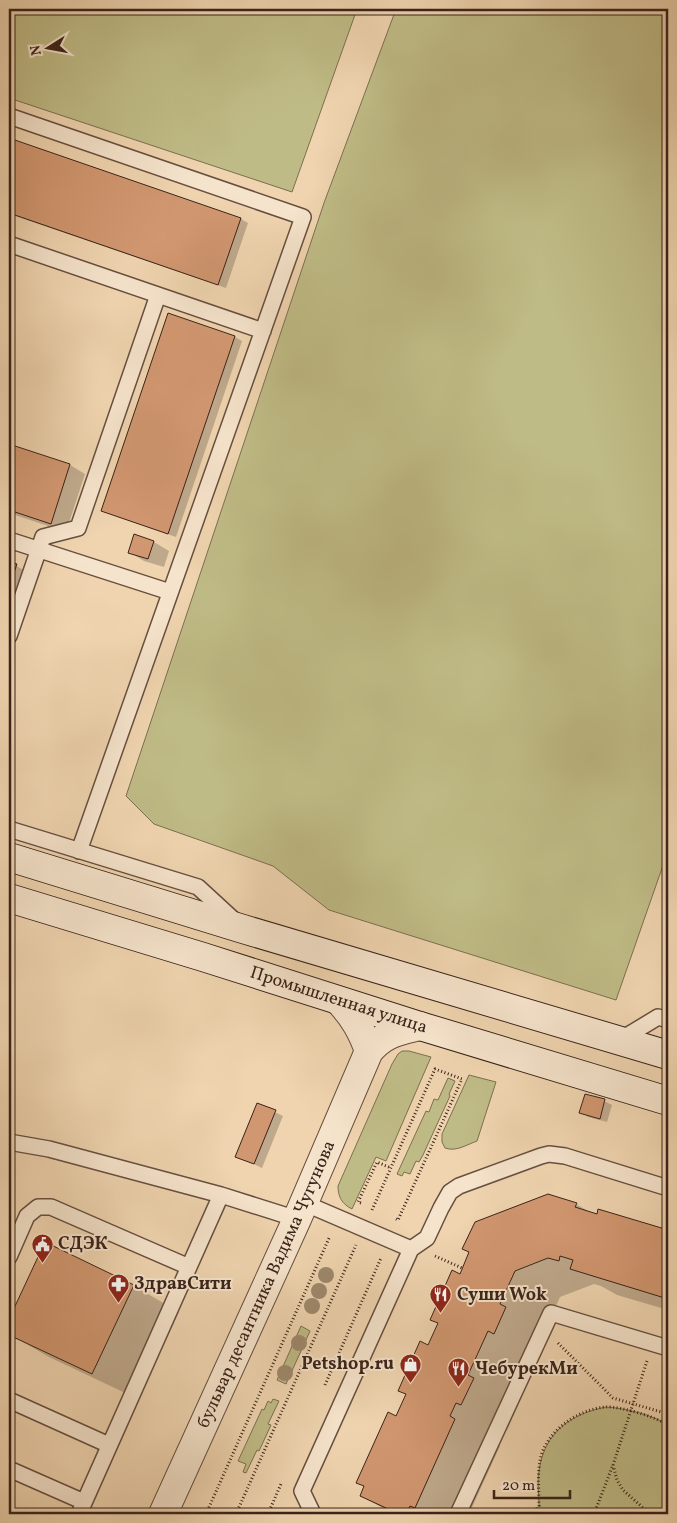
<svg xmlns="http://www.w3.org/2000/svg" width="677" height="1523" viewBox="0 0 677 1523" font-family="Vollkorn,serif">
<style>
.green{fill:#bfbb86;stroke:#7c6f50}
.shadow{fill:#0003}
.building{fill:#d19770;stroke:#3a231a}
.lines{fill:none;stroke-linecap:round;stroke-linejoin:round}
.lane-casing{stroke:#674f3f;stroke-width:18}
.street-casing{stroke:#674f3f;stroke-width:30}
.secondary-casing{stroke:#3a231a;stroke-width:30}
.path{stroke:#3a231a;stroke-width:3;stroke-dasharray:1 2.5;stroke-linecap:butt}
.lane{stroke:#f5e3cb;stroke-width:15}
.street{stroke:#f5e3cb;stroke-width:28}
.secondary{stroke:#f5e3cb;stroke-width:28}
.tree{fill:#9e886c}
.labels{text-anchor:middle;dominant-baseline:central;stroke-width:4;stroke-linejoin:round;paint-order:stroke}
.street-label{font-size:18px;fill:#3a231a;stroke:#f5e3cb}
.poi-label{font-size:18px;font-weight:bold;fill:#3a231a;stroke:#f5e3cb;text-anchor:start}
</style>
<rect width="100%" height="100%" fill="#efd4af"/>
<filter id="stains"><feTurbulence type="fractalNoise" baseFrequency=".004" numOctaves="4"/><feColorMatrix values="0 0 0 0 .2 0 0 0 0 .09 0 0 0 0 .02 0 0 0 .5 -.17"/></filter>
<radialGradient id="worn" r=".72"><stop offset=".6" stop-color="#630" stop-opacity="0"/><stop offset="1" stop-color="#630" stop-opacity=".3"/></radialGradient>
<path class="green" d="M 9,9 L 357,9 L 292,192 L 9,98 Z
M 396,9 L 668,9 L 668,851 L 616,1000 L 329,910 L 273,866 L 154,824 L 126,796 L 324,203 Z
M 402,1051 L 409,1051 L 431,1057 L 386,1161 L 376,1157 L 352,1209 C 342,1204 338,1197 338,1186 L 392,1064 L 398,1054 Z
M 469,1075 L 496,1082 L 477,1141 C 466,1145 456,1152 445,1148 L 442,1142 L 442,1134 Z
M 448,1078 L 455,1081 L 449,1094 L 450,1096 L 423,1155 L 419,1162 L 416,1161 L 410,1174 L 404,1172 L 402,1176 L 397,1174 L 426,1111 L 429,1112 L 434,1099 L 438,1100 Z
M 301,1326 L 310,1331 L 286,1384 L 277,1380 Z
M 273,1399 L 279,1401 L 268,1424 L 271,1425 L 259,1451 L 257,1450 L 246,1473 L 243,1472 L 246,1464 L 238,1461 L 262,1409 L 264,1410 L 268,1401 L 271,1403 Z
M 606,1407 C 625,1408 653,1415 668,1425 L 668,1514 L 532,1514 L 539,1506 C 539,1495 537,1482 539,1471 C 544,1433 570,1414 606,1407 Z"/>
<path class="shadow" d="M 9,140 L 241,219 L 248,223 L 226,288 L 9,214 Z
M 169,315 L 235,337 L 242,341 L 176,537 L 110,514 L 103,510 Z
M 9,445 L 70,465 L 85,474 L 66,532 L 9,513 Z
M 134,536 L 154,542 L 169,551 L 164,567 L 144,561 L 129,552 Z
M 9,562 L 31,574 L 9,640 Z
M 604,1101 L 612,1105 L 607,1122 L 588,1117 L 581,1112 Z
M 258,1104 L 283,1116 L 262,1168 L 237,1156 Z
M 576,1204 L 595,1215 L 664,1230 L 668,1233 L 668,1310 L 617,1295 L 601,1286 L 594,1284 L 560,1297 L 545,1331 L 550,1334 L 539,1359 L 533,1356 L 513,1402 L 518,1405 L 507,1430 L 501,1428 L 494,1442 L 500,1446 L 469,1514 L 393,1514 L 361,1496 L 407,1395 L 399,1390 L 429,1346 L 439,1324 L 431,1319 L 460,1275 Z
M 45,1244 L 134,1286 L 179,1312 L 138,1399 L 49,1357 L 9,1334 L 9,1321 Z"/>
<path class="building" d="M 9,138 L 241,218 L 218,285 L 9,213 Z
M 168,313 L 235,336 L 168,534 L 101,511 Z
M 9,444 L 70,464 L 51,524 L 9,510 Z
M 134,534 L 154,541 L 148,559 L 128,553 Z
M 9,561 L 17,564 L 9,587 Z
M 585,1094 L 605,1099 L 600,1119 L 579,1113 Z
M 257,1103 L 276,1110 L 254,1164 L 235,1157 Z
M 548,1194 L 577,1203 L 575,1207 L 597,1214 L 598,1209 L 665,1229 L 663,1234 L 668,1235 L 668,1299 L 570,1269 L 573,1260 L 560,1256 L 559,1261 L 548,1258 L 515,1271 L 500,1304 L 506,1307 L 494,1334 L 488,1331 L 468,1375 L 474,1378 L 461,1405 L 456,1403 L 450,1416 L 455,1419 L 415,1508 L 410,1506 L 406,1514 L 399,1514 L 360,1496 L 364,1486 L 356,1483 L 388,1412 L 396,1416 L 406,1394 L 398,1391 L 420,1341 L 428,1345 L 438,1323 L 430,1320 L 452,1270 L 460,1274 L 469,1252 L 462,1249 L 475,1222 Z
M 45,1242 L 134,1285 L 92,1374 L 9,1335 L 9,1319 Z"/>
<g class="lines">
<defs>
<path id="lane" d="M 9,116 L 303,217 L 79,851
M 9,244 L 263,331
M 9,540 L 170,592
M 9,636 L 43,537 L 78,528 L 158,295
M 9,829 L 198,887 L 235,921
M 620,1040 L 658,1017 L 668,1020
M 9,1142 L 49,1149 L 221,1195 L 297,1219
M 304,1203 L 411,1249
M 9,1257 L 27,1216 L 38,1207 L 51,1207 L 189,1267
M 9,1400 L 109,1445
M 9,1469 L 84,1502
M 79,1514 L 221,1195
M 313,1514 L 302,1491 L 411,1249 L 427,1238 L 441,1208 L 450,1192 L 459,1186 L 541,1156 L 549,1154 L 565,1156 L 668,1188
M 458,1514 L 551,1313 L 668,1348"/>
<g id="street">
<path d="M 339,1001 C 354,1017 362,1031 369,1051"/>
<path id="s1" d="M 163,1514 L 297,1219 L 369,1051 C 385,1033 396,1032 420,1026"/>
</g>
<g id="secondary">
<path d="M 9,857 L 243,929 L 668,1055"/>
<path id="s2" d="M 9,898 L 203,957 L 420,1026 L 668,1101"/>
</g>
</defs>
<use href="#lane" class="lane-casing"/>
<use href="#street" class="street-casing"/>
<use href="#secondary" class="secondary-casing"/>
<path class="path" d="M 361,1203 L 358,1202 L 377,1162 L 391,1168
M 372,1210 L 435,1069 L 462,1079 L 398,1220 L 396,1219
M 435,1256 L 462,1268
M 508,1287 L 537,1300
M 558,1343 L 613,1398 L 668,1414
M 325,1385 L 381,1258
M 613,1465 L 617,1480 L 623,1490 L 650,1514
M 206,1514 L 330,1236
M 236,1514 L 356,1245
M 268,1514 L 281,1484
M 532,1514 L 539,1506 C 539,1489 537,1472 541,1456 C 549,1429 579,1409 606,1407 C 620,1406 656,1417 668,1425
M 594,1514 L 613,1465 L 647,1361"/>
<use href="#lane" class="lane"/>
<use href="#street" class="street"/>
<use href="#secondary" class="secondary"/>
</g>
<g class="tree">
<circle cx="326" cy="1275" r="8"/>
<circle cx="319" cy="1291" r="8"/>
<circle cx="312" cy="1306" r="8"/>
<circle cx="299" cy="1343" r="8"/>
<circle cx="285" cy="1373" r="8"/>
</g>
<defs>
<symbol id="civic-pin" viewBox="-11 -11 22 30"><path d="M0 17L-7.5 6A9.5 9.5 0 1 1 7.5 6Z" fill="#8f2418" stroke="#f5e3cb"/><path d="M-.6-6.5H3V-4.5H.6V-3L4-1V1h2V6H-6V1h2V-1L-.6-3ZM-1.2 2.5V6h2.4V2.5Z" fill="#fff"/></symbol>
<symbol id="pharmacy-pin" viewBox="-11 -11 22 30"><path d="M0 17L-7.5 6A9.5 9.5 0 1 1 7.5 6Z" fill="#8f2418" stroke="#f5e3cb"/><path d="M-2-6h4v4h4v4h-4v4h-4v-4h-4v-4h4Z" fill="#fff"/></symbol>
<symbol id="restaurant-pin" viewBox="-11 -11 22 30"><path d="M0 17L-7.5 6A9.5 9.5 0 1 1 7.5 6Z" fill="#8f2418" stroke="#f5e3cb"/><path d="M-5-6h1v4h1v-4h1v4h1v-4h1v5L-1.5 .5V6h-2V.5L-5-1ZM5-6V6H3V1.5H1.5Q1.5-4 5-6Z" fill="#fff"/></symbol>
<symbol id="shop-pin" viewBox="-11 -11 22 30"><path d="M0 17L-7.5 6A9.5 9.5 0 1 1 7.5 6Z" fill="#8f2418" stroke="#f5e3cb"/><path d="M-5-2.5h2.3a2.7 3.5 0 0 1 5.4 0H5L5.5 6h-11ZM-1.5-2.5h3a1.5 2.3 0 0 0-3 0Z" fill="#fff"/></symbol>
</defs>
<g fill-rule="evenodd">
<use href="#civic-pin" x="30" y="1232" width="25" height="34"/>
<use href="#pharmacy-pin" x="106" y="1272" width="25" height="34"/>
<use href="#restaurant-pin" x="428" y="1282" width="25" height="34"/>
<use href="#shop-pin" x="398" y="1352" width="25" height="34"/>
<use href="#restaurant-pin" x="446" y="1356" width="25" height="34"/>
</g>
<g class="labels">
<g class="street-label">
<text stroke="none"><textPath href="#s2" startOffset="345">Промышленная улица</textPath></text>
<text stroke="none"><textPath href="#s1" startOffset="252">бульвар десантника Вадима Чугунова</textPath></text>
</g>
<g class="poi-label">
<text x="58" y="1244">СДЭК</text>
<text x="134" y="1284">ЗдравСити</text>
<text x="457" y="1295">Суши Wok</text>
<text x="394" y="1364" text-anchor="end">Petshop.ru</text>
<text x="475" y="1369">ЧебурекМи</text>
</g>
</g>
<rect width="677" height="1523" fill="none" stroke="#efd4af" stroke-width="30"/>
<rect x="10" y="10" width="657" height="1503" fill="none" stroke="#3a231a" stroke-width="2.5"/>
<rect x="15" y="15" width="647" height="1493" fill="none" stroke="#3a231a"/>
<g transform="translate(48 48) rotate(259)" stroke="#f5e3cb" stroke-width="4" paint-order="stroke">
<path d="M0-4L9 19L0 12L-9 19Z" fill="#3a231a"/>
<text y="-8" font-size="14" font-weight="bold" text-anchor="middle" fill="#3a231a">N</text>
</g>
<path d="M494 1490v8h76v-8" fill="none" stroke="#3a231a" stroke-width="2.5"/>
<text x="502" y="1490" font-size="15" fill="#3a231a" stroke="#f5e3cb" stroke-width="4" paint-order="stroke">20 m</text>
<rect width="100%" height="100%" filter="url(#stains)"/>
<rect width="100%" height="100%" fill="url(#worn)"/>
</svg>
